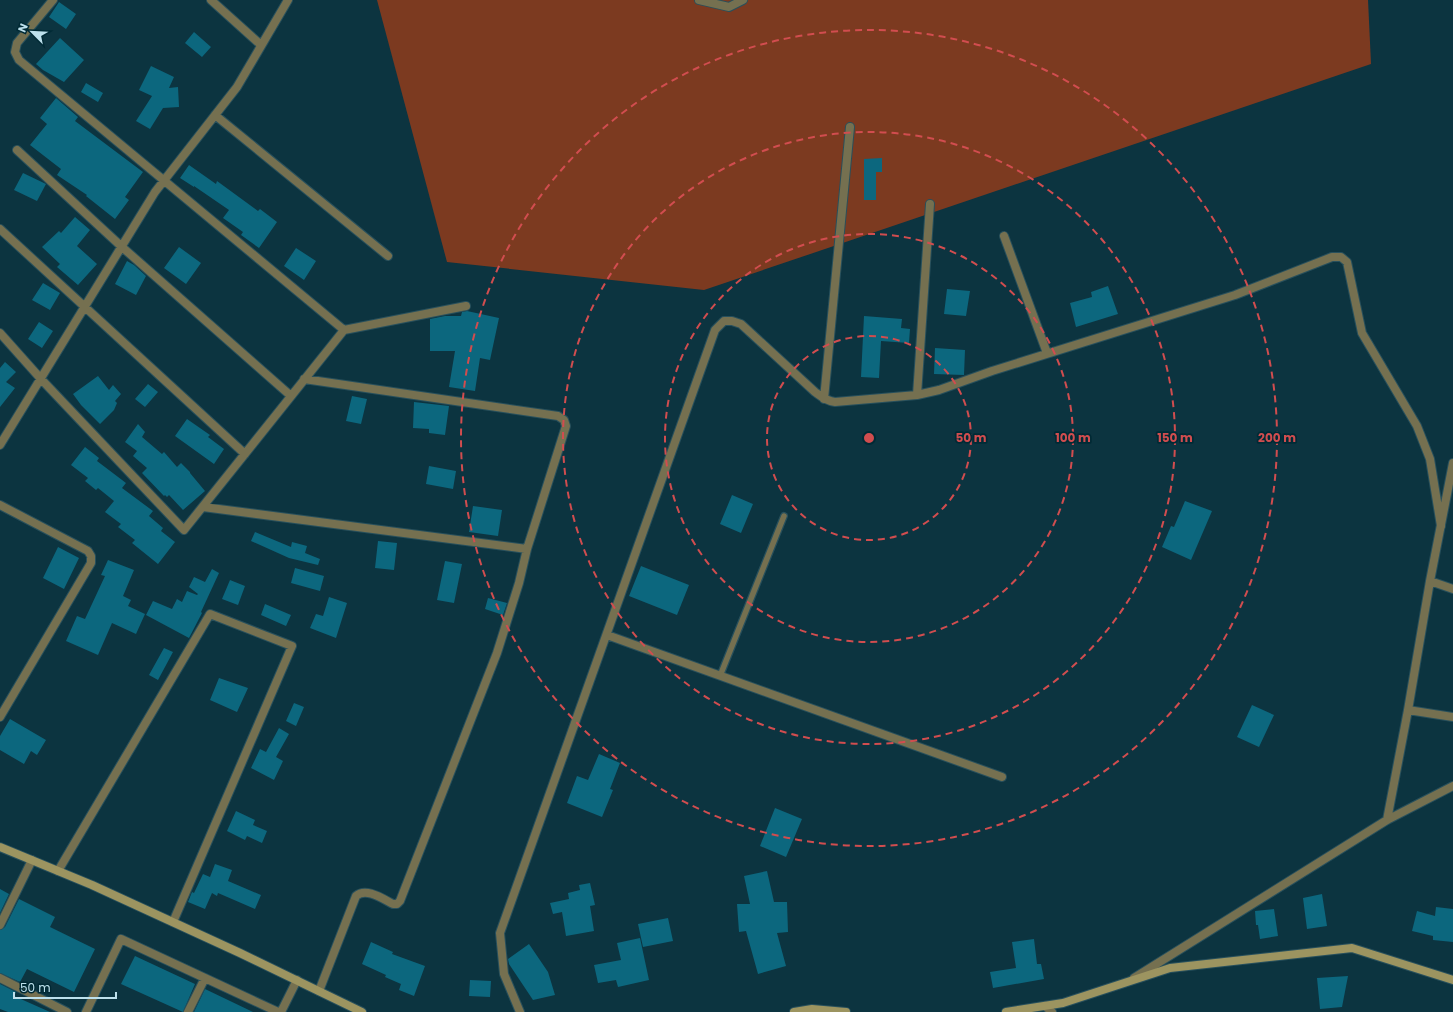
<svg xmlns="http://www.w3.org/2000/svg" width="1453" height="1012" viewBox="0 0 1453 1012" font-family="Poppins,sans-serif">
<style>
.green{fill:#7c3a20}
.building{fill:#0c677e}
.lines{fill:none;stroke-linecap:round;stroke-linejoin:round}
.lane-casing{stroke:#28505c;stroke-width:8}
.street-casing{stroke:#28505c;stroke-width:10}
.secondary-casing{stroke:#28505c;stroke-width:10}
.lane{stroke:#757050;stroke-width:5.5}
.street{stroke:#757050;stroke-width:8}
.secondary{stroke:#9c9460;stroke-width:8}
.ring{fill:none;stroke:#d14d4f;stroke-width:2;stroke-dasharray:7 5}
.centre{fill:#d14d4f;stroke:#002a35;stroke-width:2}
.ring-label{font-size:12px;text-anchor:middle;font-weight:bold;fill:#d14d4f;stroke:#002a35;stroke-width:3.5;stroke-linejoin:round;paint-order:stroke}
</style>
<rect width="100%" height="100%" fill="#0c3440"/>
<path class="green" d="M 377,0 L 1368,0 L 1371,64 L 704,290 L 447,262 Z"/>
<path class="building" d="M 59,2 L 76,14 L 66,29 L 49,17 Z
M 194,32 L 211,47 L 202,57 L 185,43 Z
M 60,38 L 84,60 L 64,82 L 43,70 L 36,64 Z
M 151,66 L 174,77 L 169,88 L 178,87 L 179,107 L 163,108 L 150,129 L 136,121 L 152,96 L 139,90 Z
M 86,83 L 103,93 L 98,102 L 81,92 Z
M 56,98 L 78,117 L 75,121 L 143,172 L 125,197 L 129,200 L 115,219 L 86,196 L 87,195 L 57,175 L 61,169 L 30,145 L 47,124 L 40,118 Z
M 882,158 L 882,172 L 876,172 L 876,200 L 864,200 L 864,159 Z
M 189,165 L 216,184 L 217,181 L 258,211 L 260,209 L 277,222 L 259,248 L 241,235 L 243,232 L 223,218 L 229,210 L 194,186 L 194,187 L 180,178 Z
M 23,173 L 46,184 L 37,201 L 14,190 Z
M 75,217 L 90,230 L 77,246 L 97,264 L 78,285 L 57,267 L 60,264 L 42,247 L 59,231 L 61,233 Z
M 179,247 L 201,263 L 186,284 L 164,268 Z
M 296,248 L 316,261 L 304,280 L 284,266 Z
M 127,261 L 134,265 L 146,276 L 136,295 L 115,284 Z
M 43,283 L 60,293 L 50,310 L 32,300 Z
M 1108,286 L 1118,314 L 1076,327 L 1070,303 L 1092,297 L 1091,292 Z
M 947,289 L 970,291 L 966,316 L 944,314 Z
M 467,311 L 499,318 L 490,360 L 480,358 L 475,391 L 449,387 L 455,351 L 430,351 L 430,319 L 445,316 L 461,316 L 462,312 Z
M 864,316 L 902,319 L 901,328 L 910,329 L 909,343 L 881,341 L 879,378 L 861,377 Z
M 39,322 L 53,331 L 42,348 L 28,339 Z
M 935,348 L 965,350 L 964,375 L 934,374 Z
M 5,362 L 16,372 L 6,382 L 15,388 L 0,407 L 0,368 Z
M 98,376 L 109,390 L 113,385 L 121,394 L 115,401 L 117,403 L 114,410 L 100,424 L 81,405 L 73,394 Z
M 148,384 L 158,392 L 145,407 L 135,399 Z
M 352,396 L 367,399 L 361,424 L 346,421 Z
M 414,402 L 449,406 L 445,435 L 429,433 L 429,429 L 413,428 Z
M 187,419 L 210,435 L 208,437 L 224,449 L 214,464 L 175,436 Z
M 138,424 L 145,432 L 142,437 L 162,454 L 164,452 L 177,467 L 181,463 L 190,472 L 190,473 L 205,491 L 183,510 L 169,495 L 167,497 L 165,495 L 164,496 L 142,473 L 147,468 L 133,456 L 137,451 L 125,442 Z
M 85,447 L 99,458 L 97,461 L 126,483 L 122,488 L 153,511 L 149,516 L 163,528 L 161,531 L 175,542 L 158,564 L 132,543 L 135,540 L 118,527 L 121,524 L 105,512 L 114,501 L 98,488 L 96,490 L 85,481 L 88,478 L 71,465 Z
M 429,466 L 456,471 L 453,489 L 426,484 Z
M 732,495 L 753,504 L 741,533 L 720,524 Z
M 1185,501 L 1212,511 L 1191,560 L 1162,547 L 1171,526 L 1174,527 Z
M 473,506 L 502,510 L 498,536 L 469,532 Z
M 255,532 L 291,547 L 292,542 L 307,546 L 305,553 L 320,559 L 318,565 L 289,558 L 251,541 Z
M 378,541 L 397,543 L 394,570 L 375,568 Z
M 58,547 L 79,558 L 64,589 L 43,578 Z
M 108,560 L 134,570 L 123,596 L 131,600 L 128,606 L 145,614 L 136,634 L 112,623 L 98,655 L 66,641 L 77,616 L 85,619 L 105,576 L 101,575 Z
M 445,561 L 462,564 L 454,603 L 437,600 Z
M 641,566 L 689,585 L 677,615 L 629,596 Z
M 295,568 L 324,576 L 320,591 L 291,583 Z
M 212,569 L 219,573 L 201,612 L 202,613 L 189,638 L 146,615 L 153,601 L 172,609 L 177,599 L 182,602 L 187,591 L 197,595 L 198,594 L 189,587 L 194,577 L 205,582 Z
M 230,580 L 245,586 L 238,605 L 222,599 Z
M 329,597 L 347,603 L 336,638 L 310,628 L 316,614 L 323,616 Z
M 488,598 L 507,603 L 503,615 L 485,609 Z
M 265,604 L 291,615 L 286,626 L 261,615 Z
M 164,648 L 173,652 L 158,680 L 149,675 Z
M 219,678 L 248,688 L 237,712 L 210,700 Z
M 294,703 L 304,707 L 296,726 L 286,721 Z
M 1252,705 L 1274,715 L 1259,747 L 1237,737 Z
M 10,719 L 46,740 L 37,755 L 31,751 L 24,764 L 0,750 L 0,736 Z
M 279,728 L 289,734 L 276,757 L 283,761 L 274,780 L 251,768 L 260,749 L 266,752 Z
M 599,754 L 620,763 L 610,789 L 613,790 L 602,817 L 567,803 L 577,776 L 588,780 Z
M 775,808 L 802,819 L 786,857 L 760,846 Z
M 236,811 L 255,820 L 253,825 L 267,831 L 262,843 L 247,836 L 245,840 L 227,831 Z
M 215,864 L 232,870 L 228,881 L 261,895 L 255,909 L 218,893 L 217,896 L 212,893 L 205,909 L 188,902 L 192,892 L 194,893 L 203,874 L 210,877 Z
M 767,871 L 774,902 L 787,902 L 788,932 L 777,933 L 786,966 L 758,974 L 746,931 L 739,932 L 737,904 L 750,904 L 744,876 Z
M 590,883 L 595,905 L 590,906 L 594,931 L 566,936 L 562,912 L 553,914 L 550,903 L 569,899 L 568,893 L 580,890 L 579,885 Z
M 0,889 L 9,894 L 0,913 Z
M 1322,894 L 1327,926 L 1307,929 L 1303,898 Z
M 19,899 L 55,917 L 50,927 L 95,949 L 74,992 L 27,969 L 20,982 L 0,973 L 0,930 L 5,927 Z
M 1436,907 L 1453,909 L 1453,942 L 1433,940 L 1433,936 L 1412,931 L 1417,911 L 1435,916 Z
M 1274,909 L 1278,936 L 1260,939 L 1258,925 L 1256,925 L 1255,911 Z
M 668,918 L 673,941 L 643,947 L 638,924 Z
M 640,938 L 649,980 L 618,987 L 616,980 L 598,983 L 594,965 L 621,960 L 617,943 Z
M 1034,939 L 1037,964 L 1041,964 L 1044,979 L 993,988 L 990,972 L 1016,968 L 1012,942 Z
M 371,942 L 393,952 L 392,954 L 425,966 L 414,996 L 399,990 L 401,984 L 385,977 L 386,975 L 362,964 Z
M 529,944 L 548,972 L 555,995 L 533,1000 L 509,964 L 508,959 Z
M 135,956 L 195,984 L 183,1012 L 121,984 Z
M 1348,976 L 1342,1007 L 1320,1009 L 1317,978 Z
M 470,980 L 491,981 L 490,997 L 469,996 Z
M 0,984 L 16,992 L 14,996 L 50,1012 L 8,1012 L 0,1009 Z
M 205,989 L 253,1012 L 194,1012 Z"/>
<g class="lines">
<defs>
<path id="lane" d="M 720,676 L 784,516"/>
<path id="street" d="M 211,0 L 261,45
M 699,0 L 729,7 L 743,0
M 215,115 L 388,256
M 17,150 L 122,247 L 291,396
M 0,229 L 245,454
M 1004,236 L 1047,353
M 344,330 L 466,306
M 0,333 L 41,379 L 184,530 L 344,330 L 19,60 L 15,52 L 17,43 L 53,0
M 304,379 L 558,416 L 564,420 L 566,426 L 527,549 L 519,583 L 497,653 L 400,901 L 397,904 L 393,904 C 383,899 366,887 356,896 L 319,991
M 917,395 L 930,204
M 824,399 L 850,127
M 0,445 L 155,192 L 237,87 L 288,0
M 0,505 L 88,551 L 91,556 L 91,563 L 0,717
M 203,507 L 527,549
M 1430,581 L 1453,589
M 607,635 L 1002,777
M 1408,710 L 1430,581 L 1453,463
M 1387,820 L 1408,710 L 1453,717
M 58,871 L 210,614 L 292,646 L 173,922
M 0,925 L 32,860
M 0,978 L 67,1012
M 1134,978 L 1387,820 L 1453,786
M 1045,1006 L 1052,1012
M 86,1012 L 121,939 L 278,1012
M 188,1012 L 205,978
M 281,1012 L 297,980
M 520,1012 L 504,974 L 500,933 L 715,330 L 724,321 L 732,321 L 741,324 L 815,392 C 822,397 827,401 835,402 L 917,395 L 939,390 L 992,371 L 1235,295 L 1332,257 L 1341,257 L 1347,262 L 1362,333 L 1417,426 L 1430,459 L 1441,526"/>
<path id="secondary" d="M 0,847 L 92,885 L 240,953 L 362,1012
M 794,1012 L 812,1009 L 846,1012
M 1006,1012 L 1063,1003 L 1170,968 L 1352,948 L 1453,980"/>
</defs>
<use href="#lane" class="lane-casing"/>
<use href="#street" class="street-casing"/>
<use href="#secondary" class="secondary-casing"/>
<use href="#lane" class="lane"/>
<use href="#street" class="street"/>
<use href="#secondary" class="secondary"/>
</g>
<g class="ring">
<circle cx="869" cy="438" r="102"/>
<circle cx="869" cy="438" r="204"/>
<circle cx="869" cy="438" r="306"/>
<circle cx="869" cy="438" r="408"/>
</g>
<circle cx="869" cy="438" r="6" class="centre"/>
<g class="ring-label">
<text x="971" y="442">50 m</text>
<text x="1073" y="442">100 m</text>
<text x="1175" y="442">150 m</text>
<text x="1277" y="442">200 m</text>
</g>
<g transform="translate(32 32) rotate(294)" stroke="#002a35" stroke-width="3" paint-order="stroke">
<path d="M0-3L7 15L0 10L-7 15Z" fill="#bde0ec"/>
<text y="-6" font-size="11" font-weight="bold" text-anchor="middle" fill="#bde0ec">N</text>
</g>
<path d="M14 992v6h102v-6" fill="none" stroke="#bde0ec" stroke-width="2"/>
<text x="20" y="992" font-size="12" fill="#bde0ec" stroke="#002a35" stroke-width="3" paint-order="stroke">50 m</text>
</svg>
